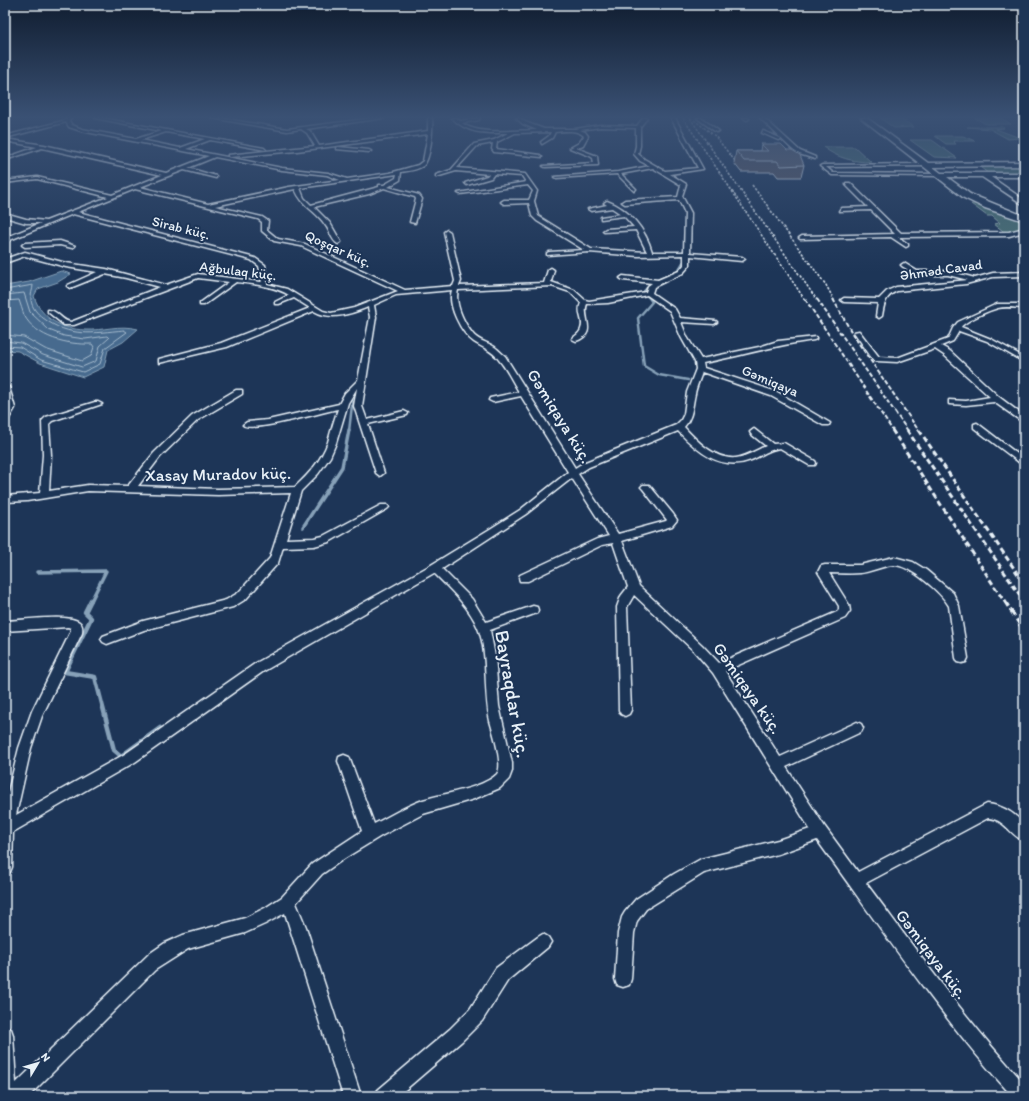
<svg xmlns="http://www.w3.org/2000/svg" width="1029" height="1101" viewBox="0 0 1029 1101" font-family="Itim,sans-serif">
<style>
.green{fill:#4b7274;stroke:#9ab2b6}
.water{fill:#466b8e;stroke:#87a1b8}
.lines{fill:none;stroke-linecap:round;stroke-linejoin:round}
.shore{stroke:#a7bbce;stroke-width:1}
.stream-far3{stroke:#87a1b8;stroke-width:2}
.stream-far2{stroke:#87a1b8;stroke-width:2.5}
.stream-far1{stroke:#87a1b8;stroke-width:3.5}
.stream{stroke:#87a1b8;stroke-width:4.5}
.street-casing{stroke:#e8f1f8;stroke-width:3}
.secondary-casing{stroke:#e8f1f8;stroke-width:3}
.street{fill:#1d3557;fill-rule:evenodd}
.secondary{fill:#1d3557;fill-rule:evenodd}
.rail-far3{stroke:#e8f1f8;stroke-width:1.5;stroke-dasharray:2.5 1.5;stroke-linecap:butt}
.rail-far2{stroke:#e8f1f8;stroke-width:2;stroke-dasharray:4.5 2;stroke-linecap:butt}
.rail-far1{stroke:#e8f1f8;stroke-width:3;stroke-dasharray:5.5 3;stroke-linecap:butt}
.rail{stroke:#e8f1f8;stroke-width:3.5;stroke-dasharray:8 3.5;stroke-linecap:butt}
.wall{fill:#5a5962;stroke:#e8f1f8}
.building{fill:#696772;stroke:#e8f1f8}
.labels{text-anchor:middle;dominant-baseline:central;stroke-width:4;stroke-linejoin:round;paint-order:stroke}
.far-street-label{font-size:14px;fill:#e8f1f8;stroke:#1d3557}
.street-label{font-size:17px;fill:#e8f1f8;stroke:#1d3557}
.near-street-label{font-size:20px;fill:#e8f1f8;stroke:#1d3557}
</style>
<rect width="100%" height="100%" fill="#1d3557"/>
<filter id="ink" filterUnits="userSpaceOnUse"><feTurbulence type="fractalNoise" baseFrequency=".025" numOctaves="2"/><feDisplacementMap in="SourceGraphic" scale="8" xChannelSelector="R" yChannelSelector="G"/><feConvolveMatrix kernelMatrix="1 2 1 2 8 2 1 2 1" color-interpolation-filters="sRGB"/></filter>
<g filter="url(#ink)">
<path class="green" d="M 880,118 L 899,118 L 914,127 L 894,128 Z
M 975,118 L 1001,118 L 1011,124 L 986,124 Z
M 967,127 L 1002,127 L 1004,128 L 996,129 L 1020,138 L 1008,139 L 990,129 Z
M 935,136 L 963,136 L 975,141 L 953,141 L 956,144 L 946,144 Z
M 910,140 L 932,140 L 957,158 L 934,157 Z
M 823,147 L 855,147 L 871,162 C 853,162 837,158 823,147 Z
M 977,165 L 1024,165 L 1024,173 L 988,173 Z
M 971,204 L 976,204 L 1024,221 L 1024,228 L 1016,231 L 1003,231 L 994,224 L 1000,223 L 992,216 L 987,216 Z"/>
<path class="water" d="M 61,271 L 71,274 L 58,282 L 38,289 L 34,296 C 41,319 62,329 85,330 C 104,331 118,324 138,329 L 123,342 L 108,350 L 104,367 L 83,377 L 40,363 L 18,351 L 5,350 L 5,286 L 29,282 Z"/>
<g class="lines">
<path class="shore" d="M 5,290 L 33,285 C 33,290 30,295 31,300 C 32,308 37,313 43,318 C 70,338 93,333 124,330 L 127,332 L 105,348 L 100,364 L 83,372 L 41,360 L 20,347 L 5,346
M 5,295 L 24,293 L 30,312 L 49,330 L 64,336 L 85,339 L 107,336 L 109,338 L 100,346 L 96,361 L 82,367 L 43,355 L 21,343 L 5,341
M 5,301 L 19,300 C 21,305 22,310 24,315 C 36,338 68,345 92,344 L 94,347 L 91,356 L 82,361 L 45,349 L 24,337 L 5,335"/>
<path class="stream-far3" d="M 657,280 L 677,272 L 683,262
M 644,291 L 651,283
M 646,295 L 651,300"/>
<path class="stream-far2" d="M 650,299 L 652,302 L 638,318 L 644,366 L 659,375 L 688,380
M 349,431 L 353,397"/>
<path class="stream-far1" d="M 303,527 L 342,467 L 349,430
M 37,572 L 106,571 L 91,601"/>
<path class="stream" d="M 91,600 L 85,612 L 91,618 L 65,672 L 95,677 L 114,750 L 121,756 L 160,728"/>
<defs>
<path id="street" d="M 67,118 L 71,118 L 69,121 L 72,125 L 82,129 L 136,139 L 161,131 L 95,118 L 102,118 L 264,148 L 266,150 L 210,140 L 186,149 L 282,168 L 328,173 L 347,179 L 390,173 L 418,165 L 423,161 L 428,134 L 297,151 L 230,157 L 228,155 L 315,146 L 307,133 L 301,129 L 287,131 L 212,118 L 220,118 L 287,129 L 374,118 L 384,118 L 306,129 L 310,131 L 319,146 L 428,131 L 428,118 L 432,118 C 433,128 431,159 423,166 C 417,170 408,171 401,172 L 400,180 L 388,187 L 419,195 L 422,199 L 415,223 L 410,222 L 416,199 L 415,197 L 384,188 L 369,194 L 314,207 L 330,223 L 341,242 L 338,244 C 332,241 330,231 326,226 C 316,210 303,208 295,189 L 215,206 L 262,217 L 268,221 L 267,230 L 278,239 L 305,244 L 405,290 L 453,286 L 455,281 L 444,232 L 447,230 L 450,232 L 461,281 L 459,286 L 544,283 L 548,270 L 551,268 L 554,270 L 551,282 L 574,290 L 585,300 L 589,301 L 646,292 L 648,286 L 652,283 L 623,280 L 620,278 L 623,276 L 658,280 L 679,271 L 684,265 L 684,255 L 638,256 L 589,252 L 547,255 L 547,253 L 549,252 L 584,250 L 537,221 L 532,216 L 529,203 L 504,204 L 501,202 L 504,200 L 529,200 L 533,191 L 528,185 L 460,194 L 458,193 L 526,182 L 522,176 L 494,174 L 491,178 L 467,185 L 465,183 L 487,176 L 489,174 L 456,171 L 436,177 L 436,175 L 451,170 L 474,144 L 494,140 L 508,133 C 486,133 469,135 452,118 L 456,118 L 460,121 L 480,118 L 479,120 L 462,123 C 478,136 517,130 537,130 L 523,124 L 516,118 L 520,118 L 525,122 L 544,129 L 575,129 L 600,125 L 637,126 L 643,118 L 647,118 L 640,127 L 640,146 L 638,154 L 644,159 L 665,171 L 698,168 L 671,118 L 675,118 L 703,169 L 670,174 L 686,184 L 682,196 L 691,213 L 690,253 L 742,257 L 745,259 L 742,261 L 690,256 L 690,265 L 683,273 L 654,287 L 652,293 L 675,309 L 680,318 L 716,321 L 717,322 L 714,324 L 681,322 L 687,337 L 701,359 L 759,347 L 778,341 L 816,337 L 816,339 L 814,340 C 776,345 740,356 703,363 L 704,368 L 777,392 L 830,423 L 829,425 L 823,425 L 771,396 L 702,372 C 700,379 696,387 695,394 C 692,406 693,417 684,427 C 697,441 715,460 736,458 C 746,457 756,450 766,446 L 751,434 L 750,432 L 754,429 L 773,444 L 784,443 L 815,461 L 816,463 L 815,465 L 809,465 L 780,448 C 769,449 761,456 751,460 C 721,472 697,451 678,431 L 589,467 L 578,474 L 618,534 L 666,521 L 667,520 L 643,489 L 641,487 L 643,485 L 649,485 L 673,514 L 677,520 L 672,526 L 622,541 L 639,586 L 702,645 L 719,663 L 837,612 L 839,610 L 839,606 L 818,572 L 821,566 L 825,565 L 860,565 L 894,557 L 913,562 L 926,570 L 953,593 L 959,606 L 968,658 L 966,662 L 962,663 L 958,662 L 956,658 L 949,606 C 942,593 909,564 893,565 C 882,566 871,572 860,573 C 850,574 839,573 829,573 L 849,605 L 850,611 L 845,618 L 725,671 L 780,757 L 853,724 L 857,722 L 861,724 L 863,728 L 861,732 L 786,767 L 825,827 L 858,872 L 987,804 C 1002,805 1014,813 1024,824 L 1024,841 C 1010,835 1005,819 988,818 L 866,883 C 917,951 966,1020 1024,1083 L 1024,1096 L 1012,1096 C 940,1016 880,927 817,840 L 778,854 L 704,873 L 646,909 L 637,921 L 634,933 L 631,979 L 629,985 L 623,987 L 617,985 L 615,979 L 618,933 L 622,917 L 625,912 L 636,899 L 674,874 L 701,859 L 778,840 L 810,829 L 713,673 L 694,651 L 634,595 L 627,607 L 631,710 L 629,714 L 625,716 L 621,714 L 619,710 L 617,607 L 621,596 L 628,587 L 613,543 L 602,545 L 528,581 L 520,581 L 519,578 L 520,575 L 597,539 L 609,536 L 572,478 L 526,514 L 442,569 L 472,599 L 486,622 L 533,606 L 537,607 L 538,610 L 537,613 L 490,630 L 495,656 L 499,706 L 512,763 L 512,771 L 509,779 L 500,788 L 474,799 L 423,814 L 381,836 L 345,858 L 322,874 L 296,903 L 306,927 L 361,1096 L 343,1096 L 285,913 L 265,924 L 245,933 L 188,949 L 155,970 L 29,1096 L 5,1096 L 5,1027 L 11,1029 L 13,1035 L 16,1083 L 149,954 L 165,943 L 183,935 L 245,918 L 265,908 L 282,897 L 312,864 L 362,831 L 338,761 L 339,757 L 344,755 L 349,757 L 374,824 C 390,816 406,806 423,800 C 444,793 482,789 497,774 C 504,766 493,731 490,721 C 483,690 489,656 478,628 C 469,606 450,589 434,573 L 264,671 L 135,762 L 13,832 L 12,867 L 10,872 L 5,874 L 5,804 L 19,748 L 32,711 L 70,633 L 71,628 L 68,627 L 5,631 L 5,621 C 19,621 74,612 81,624 C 83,627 82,630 82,633 L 42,716 L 31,748 L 16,815 L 125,754 L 256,663 L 431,565 L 490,529 L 520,510 L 568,472 L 521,396 L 493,402 L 489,400 L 490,398 L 519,392 C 512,381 507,369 499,360 C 492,350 483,348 474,342 C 461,333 447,305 452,290 L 396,295 L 374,305 L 376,317 L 362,406 L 367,420 L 404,411 L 408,413 L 407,415 L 368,424 L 384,473 L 380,476 L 376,473 L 354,406 L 357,388 L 348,403 L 336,443 L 330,457 L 318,474 L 301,491 L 286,539 L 314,538 L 323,536 L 381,505 L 387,505 L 389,507 L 387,509 L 329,542 L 314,546 L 283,547 L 278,563 L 246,599 L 233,607 L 144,630 L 107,644 L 103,642 L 101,639 L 103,636 L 143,621 L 226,600 L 238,593 L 270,558 L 291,493 L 218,495 L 88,491 L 27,501 L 5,502 L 5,496 L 40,493 L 43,455 L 42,421 L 46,417 L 95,402 L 98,402 L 102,404 L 52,421 L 49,424 L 51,455 L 49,491 L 88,485 L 128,486 L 154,453 L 192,416 L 236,390 L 242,390 L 242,394 L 198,420 L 160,457 L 138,486 L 218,489 L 295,487 C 309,474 321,461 328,442 C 331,431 334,420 338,409 C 323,412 251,433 243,425 L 247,422 L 268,420 L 339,404 L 345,393 L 358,380 L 370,317 L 368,307 C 351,314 331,321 314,311 L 227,347 L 159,363 L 159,359 L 221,343 L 310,308 L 294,298 L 279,304 L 275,304 L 275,302 L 289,295 C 274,286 253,284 236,282 L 204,305 L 200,305 L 200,303 L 229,282 L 198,278 L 74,325 L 64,325 L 48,312 L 48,310 C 57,309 62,322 71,322 L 160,287 L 126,278 L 105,274 L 70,288 L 67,286 L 68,285 L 97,272 L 66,267 L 25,256 L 5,263 L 5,259 L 25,252 L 66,263 L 106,269 L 166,285 L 198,274 L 261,282 L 262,281 L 259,266 L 251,260 L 73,214 L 5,242 L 5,238 L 41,223 L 26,223 L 5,217 L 5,213 L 26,219 L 46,221 L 108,197 L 37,179 L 5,183 L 5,181 L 37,177 L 112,195 L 162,175 L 42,148 L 5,160 L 5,158 L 37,147 L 5,141 L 5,139 L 44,145 L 166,173 L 209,156 L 81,131 L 69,127 L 66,122 L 5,138 L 5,136 L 66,120 ZM 600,127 L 636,128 L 636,146 L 634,154 L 640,161 L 650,166 L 618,172 L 554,177 L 556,178 L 617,174 L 634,191 L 636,189 L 621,174 L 653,168 L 681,185 L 678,197 L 625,200 L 622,202 L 625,204 L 679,200 L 685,213 L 684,252 L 652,252 C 646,230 629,209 607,201 L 604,203 L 607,205 L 588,209 L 591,211 L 612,208 L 621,214 L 601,217 L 601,219 L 624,216 L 634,227 L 606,229 L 603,231 L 604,232 L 636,230 L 647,252 L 591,249 L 538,216 L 534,201 L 537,191 L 525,174 L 457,168 L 477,146 L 493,143 L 492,149 L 494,152 L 542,157 L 540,155 L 496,149 L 497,142 L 515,133 L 551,132 L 549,136 L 541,142 L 542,144 L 552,138 L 555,132 C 564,131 577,129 584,136 L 579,143 L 570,148 L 590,156 L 593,158 L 594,163 L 543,166 L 545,167 L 598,165 L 597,156 L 576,148 L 583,145 L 588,136 L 585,132 L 580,130 ZM 166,132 L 205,139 L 180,148 L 141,140 ZM 215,157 L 282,170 L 327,175 L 340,180 L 289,187 L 208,204 L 140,187 L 184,170 L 216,178 L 216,176 L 188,168 ZM 397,174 L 396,178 L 384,185 L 379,185 L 379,187 L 311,205 L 304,198 L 300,188 ZM 135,189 L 258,219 L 262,222 L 262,231 L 274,241 L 301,246 L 398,291 L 354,308 L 331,313 L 323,311 L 287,289 L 267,284 L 265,265 L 255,258 L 78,212 ZM 552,286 L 570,292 L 581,303 C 576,314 585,320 581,329 C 580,333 575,336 572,339 L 576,341 C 599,333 581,317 587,304 L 608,303 L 647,295 L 670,311 L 681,337 L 695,362 L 696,369 L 687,392 L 684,414 L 681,420 L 676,425 L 583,463 L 575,468 L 505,356 C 501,353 497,348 493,346 C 486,342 477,340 472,333 C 464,323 454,303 458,290 Z
M 697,118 L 701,118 L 719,131 L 716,132 Z
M 743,118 L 748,118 L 749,119 L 747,120 Z
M 760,118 L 764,118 L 800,151 L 815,157 L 815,159 L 796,153 Z
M 763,131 L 780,138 L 781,139 L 778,140 L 762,133 Z
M 338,147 L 369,150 L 371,151 L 369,152 L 336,149 Z
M 926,164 L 928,166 L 826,167 L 833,173 L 939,174 L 941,176 L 832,175 L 820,166 L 822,165 Z
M 846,183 L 850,183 L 901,233 L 1009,232 L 1024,228 L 1024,232 L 1009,236 L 898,237 L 908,244 L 908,246 L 906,247 L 891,237 L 800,239 L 799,238 L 802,236 L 895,234 L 871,210 L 839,211 L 841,208 L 868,207 L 846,185 Z
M 60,241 L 75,246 L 72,248 L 60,245 L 25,247 L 22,245 L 25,243 Z
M 904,263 L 917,271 L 948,271 L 975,278 L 993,273 L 1024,272 L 1024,276 L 993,277 L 966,284 L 897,291 C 885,296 884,304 882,316 L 879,318 L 876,316 L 878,303 L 844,302 L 841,300 L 844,298 L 879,299 L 887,291 L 896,287 L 968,280 L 948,275 L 916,275 L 902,266 L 901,265 Z
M 997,304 L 1024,304 L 1024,308 C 1016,308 1006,306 998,308 C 990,310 965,321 961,327 L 991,339 L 1024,357 L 1024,362 L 987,341 L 959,331 L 953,341 L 941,346 L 950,351 L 999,397 L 1024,416 L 1024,423 L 994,402 L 966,405 L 949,404 L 949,400 L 966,401 L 990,397 L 944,355 L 935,349 L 897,362 L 877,361 L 874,361 L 854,332 L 859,331 L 879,357 L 897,358 L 948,339 L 953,328 L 958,322 Z
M 5,385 L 9,387 L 15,408 L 8,420 L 5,420 L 5,411 L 7,408 L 5,401 Z
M 977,423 L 1024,459 L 1024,466 L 974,428 L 974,424 Z
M 543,934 L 548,937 L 551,942 L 548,947 L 508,980 L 482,1021 L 462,1041 L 398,1096 L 375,1096 L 378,1090 L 450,1029 L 470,1009 L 496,968 L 538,937 Z"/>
<path id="secondary" d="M 861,118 L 867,118 L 928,163 L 1024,162 L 1024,166 L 933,167 L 941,173 L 1024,173 L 1024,177 L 991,177 L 1024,200 L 1024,205 L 982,177 L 947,177 L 970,194 L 1024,216 L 1024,221 L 985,208 L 964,198 Z"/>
</defs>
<use href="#street" class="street-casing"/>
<use href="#secondary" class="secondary-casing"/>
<use href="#street" class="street"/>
<use href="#secondary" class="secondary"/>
<path class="rail-far3" d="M 683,118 L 805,300
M 690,118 L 817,300
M 694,120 L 715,136 L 735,161
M 752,185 L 826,285 L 834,300"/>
<path class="rail-far2" d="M 805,299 L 893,431
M 817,299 L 908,431
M 833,299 L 853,335 L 919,431"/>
<path class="rail-far1" d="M 892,430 L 1004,601
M 907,430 L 1024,601
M 919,430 L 1024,583"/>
<path class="rail" d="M 1004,600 L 1024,631"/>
</g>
<path class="wall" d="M 761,144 L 787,150 L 804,165 L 801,177 L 778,177 L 774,172 L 741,172 L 734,163 L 736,151 L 760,151 Z"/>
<path class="building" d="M 761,144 L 781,144 L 787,150 L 792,150 L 800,155 L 804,165 L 781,166 L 777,161 L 744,161 L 736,151 L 768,151 Z"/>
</g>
<linearGradient id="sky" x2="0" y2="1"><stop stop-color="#101d30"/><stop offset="0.43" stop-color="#3a5174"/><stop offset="1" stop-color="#3a5174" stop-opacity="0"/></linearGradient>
<rect width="1029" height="272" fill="url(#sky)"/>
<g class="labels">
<g class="far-street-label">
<text transform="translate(181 228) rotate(14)">Sirab küç.</text>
<text transform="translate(338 249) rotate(24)">Qoşqar küç.</text>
<text transform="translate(941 270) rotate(-8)">Əhməd Cavad</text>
<text transform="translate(238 271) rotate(7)">Ağbulaq küç.</text>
<text transform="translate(770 381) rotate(23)">Gəmiqaya</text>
</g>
<g class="street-label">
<text transform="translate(560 416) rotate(58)">Gəmiqaya küç.</text>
<text transform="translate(218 474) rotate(-1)">Xasay Muradov küç.</text>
<text transform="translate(748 688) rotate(55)">Gəmiqaya küç.</text>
<text transform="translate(932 954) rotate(53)">Gəmiqaya küç.</text>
</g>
<g class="near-street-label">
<text transform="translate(513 694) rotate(80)">Bayraqdar küç.</text>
</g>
</g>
<rect width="1029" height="1101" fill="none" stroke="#1d3557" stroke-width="20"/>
<rect x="10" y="10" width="1009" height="1081" fill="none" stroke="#e8f1f8" stroke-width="1.5" filter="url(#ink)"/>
<g transform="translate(38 1063) rotate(52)" stroke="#1d3557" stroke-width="3" paint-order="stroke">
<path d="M0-3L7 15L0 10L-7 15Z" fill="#e8f1f8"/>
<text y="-6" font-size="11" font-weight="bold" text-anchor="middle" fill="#e8f1f8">N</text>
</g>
</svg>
